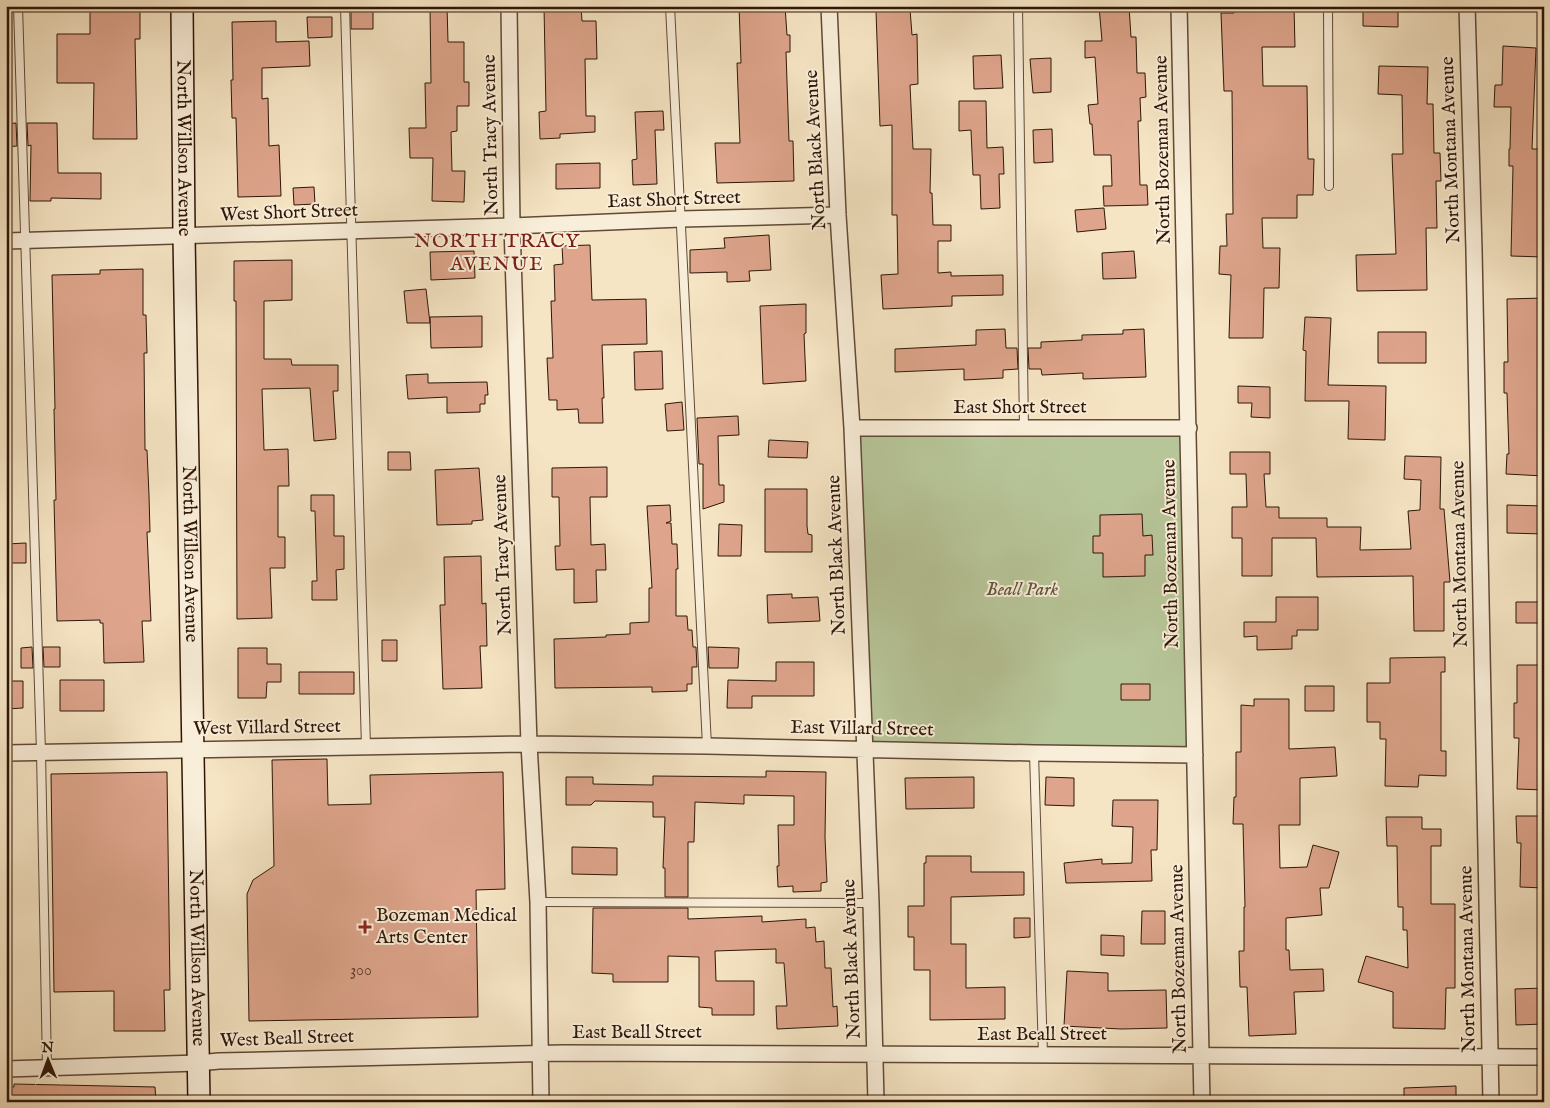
<svg xmlns="http://www.w3.org/2000/svg" width="1550" height="1108" viewBox="0 0 1550 1108" font-family="'IM FELL English',serif">
<style>
.green{fill:#b7c699;stroke:#726e50}
.building{fill:#dea58c;stroke:#2e1607}
.lines{fill:none;stroke-linecap:round;stroke-linejoin:round}
.lane-casing{stroke:#604a36;stroke-width:10}
.street-casing{stroke:#604a36;stroke-width:18}
.secondary-casing{stroke:#2e1607;stroke-width:24}
.lane{stroke:#f9eed9;stroke-width:8}
.street{stroke:#f9eed9;stroke-width:15}
.secondary{stroke:#f9eed9;stroke-width:21}
.poi-dot{fill:#8f2418;stroke:#f9eed9;stroke-width:2}
.labels{text-anchor:middle;dominant-baseline:central;stroke-width:4;stroke-linejoin:round;paint-order:stroke}
.number-label{font-size:16px;fill:#5a3a28}
.street-label{font-size:19px;fill:#2e1607;stroke:#f9eed9}
.park-label{font-size:19px;font-style:italic;fill:#5e543a;stroke:#f9eed9}
.poi-label{font-size:19px;fill:#2e1607;stroke:#f9eed9;text-anchor:start}
.neighbourhood-label{font-size:20px;letter-spacing:1px;fill:#7a1f14;stroke:#f9eed9}
</style>
<rect width="100%" height="100%" fill="#f6e5c4"/>
<filter id="stains"><feTurbulence type="fractalNoise" baseFrequency=".004" numOctaves="4"/><feColorMatrix values="0 0 0 0 .2 0 0 0 0 .09 0 0 0 0 .02 0 0 0 .5 -.17"/></filter>
<radialGradient id="worn" r=".72"><stop offset=".6" stop-color="#630" stop-opacity="0"/><stop offset="1" stop-color="#630" stop-opacity=".3"/></radialGradient>
<path class="green" d="M 852,428 L 1189,428 L 1195,755 L 865,750 Z"/>
<path class="building" d="M 430,6 L 447,6 L 448,42 L 464,42 L 464,82 L 469,82 L 469,106 L 457,106 L 457,131 L 451,132 L 452,171 L 465,171 L 464,202 L 432,201 L 433,158 L 410,158 L 409,128 L 426,128 L 425,83 L 431,83 Z
M 544,6 L 581,6 L 582,21 L 596,21 L 597,59 L 585,59 L 586,116 L 595,116 L 595,132 L 560,134 L 560,138 L 540,139 L 539,112 L 546,111 Z
M 739,6 L 785,6 L 787,35 L 790,35 L 790,52 L 786,52 L 789,141 L 793,141 L 794,181 L 717,183 L 715,143 L 740,143 L 737,63 L 741,63 Z
M 1099,6 L 1129,6 L 1131,37 L 1136,37 L 1137,73 L 1145,73 L 1146,97 L 1140,98 L 1141,121 L 1138,121 L 1140,185 L 1147,185 L 1148,205 L 1104,206 L 1103,186 L 1112,186 L 1111,155 L 1094,155 L 1092,124 L 1090,124 L 1088,105 L 1098,104 L 1095,57 L 1085,58 L 1085,41 L 1102,41 Z
M 1234,6 L 1294,6 L 1295,47 L 1262,47 L 1263,86 L 1307,86 L 1308,159 L 1314,159 L 1313,195 L 1297,195 L 1297,218 L 1262,218 L 1263,248 L 1280,248 L 1279,288 L 1264,288 L 1263,338 L 1229,338 L 1231,275 L 1219,274 L 1220,246 L 1227,246 L 1226,214 L 1233,214 L 1232,91 L 1224,91 L 1221,13 L 1234,13 Z
M 910,9 L 912,35 L 917,34 L 918,84 L 910,85 L 913,149 L 931,149 L 930,193 L 932,193 L 933,225 L 951,225 L 951,241 L 938,241 L 938,273 L 951,272 L 951,276 L 1003,275 L 1003,295 L 952,296 L 952,306 L 883,309 L 881,275 L 898,274 L 897,215 L 892,215 L 892,125 L 880,126 L 876,11 Z
M 1363,10 L 1398,11 L 1398,27 L 1363,26 Z
M 90,11 L 140,11 L 140,39 L 135,39 L 137,139 L 93,139 L 94,83 L 57,83 L 57,34 L 90,34 Z
M 351,11 L 373,11 L 373,29 L 351,29 Z
M 307,17 L 332,17 L 332,37 L 308,38 Z
M 276,21 L 276,42 L 309,41 L 310,66 L 262,68 L 262,99 L 268,98 L 269,146 L 279,145 L 281,196 L 238,197 L 236,118 L 232,118 L 231,80 L 233,80 L 232,22 Z
M 1503,46 L 1536,48 L 1532,149 L 1544,149 L 1544,257 L 1511,256 L 1513,166 L 1509,166 L 1509,149 L 1510,149 L 1511,107 L 1494,107 L 1495,85 L 1502,85 Z
M 1001,55 L 1003,88 L 974,89 L 973,56 Z
M 1051,58 L 1051,92 L 1033,93 L 1030,59 Z
M 1379,66 L 1428,67 L 1427,104 L 1433,104 L 1434,153 L 1440,153 L 1441,181 L 1436,181 L 1437,228 L 1426,228 L 1427,290 L 1357,291 L 1356,255 L 1396,254 L 1392,154 L 1403,154 L 1402,95 L 1378,94 Z
M 959,101 L 986,101 L 987,148 L 1003,147 L 1004,174 L 999,174 L 1000,208 L 981,209 L 980,175 L 973,175 L 971,130 L 959,131 Z
M 663,111 L 664,130 L 655,130 L 657,184 L 633,185 L 632,160 L 637,159 L 635,112 Z
M 16,123 L 17,146 L 6,147 L 6,124 Z
M 27,123 L 57,123 L 58,173 L 101,173 L 101,199 L 51,198 L 51,201 L 30,201 L 31,145 L 28,146 Z
M 1052,129 L 1053,162 L 1034,163 L 1033,130 Z
M 600,163 L 600,188 L 556,189 L 556,164 Z
M 314,187 L 315,204 L 294,205 L 293,188 Z
M 1104,208 L 1106,229 L 1077,232 L 1075,210 Z
M 769,235 L 771,270 L 749,271 L 750,281 L 727,282 L 727,272 L 690,273 L 690,250 L 725,248 L 724,238 Z
M 590,245 L 592,300 L 646,299 L 647,344 L 602,345 L 604,398 L 602,398 L 603,423 L 579,423 L 578,409 L 557,410 L 557,400 L 549,400 L 547,358 L 553,358 L 551,301 L 555,301 L 554,265 L 563,264 L 562,246 Z
M 474,251 L 475,278 L 431,280 L 430,252 Z
M 1134,251 L 1136,278 L 1103,279 L 1102,253 Z
M 292,260 L 292,300 L 264,301 L 264,359 L 291,359 L 292,365 L 338,365 L 338,391 L 333,391 L 336,439 L 314,441 L 310,388 L 262,389 L 264,450 L 288,449 L 289,486 L 278,486 L 278,537 L 285,537 L 285,568 L 270,568 L 272,618 L 237,619 L 236,301 L 234,301 L 234,261 Z
M 143,269 L 143,315 L 146,315 L 147,353 L 144,353 L 145,450 L 147,450 L 149,495 L 150,532 L 147,532 L 151,621 L 142,621 L 144,662 L 104,663 L 103,623 L 100,623 L 100,620 L 57,621 L 54,500 L 56,500 L 54,409 L 55,409 L 52,275 L 100,274 L 100,270 Z
M 426,289 L 430,323 L 407,323 L 404,291 Z
M 1544,298 L 1544,476 L 1506,474 L 1507,454 L 1509,454 L 1507,393 L 1504,393 L 1504,362 L 1508,362 L 1507,299 Z
M 806,304 L 806,333 L 804,334 L 806,381 L 763,384 L 760,306 Z
M 482,316 L 482,347 L 431,348 L 430,317 Z
M 1305,317 L 1331,318 L 1328,385 L 1386,386 L 1385,440 L 1348,439 L 1349,401 L 1305,401 L 1306,351 L 1303,350 Z
M 1005,329 L 1006,348 L 1017,348 L 1018,369 L 1003,370 L 1003,378 L 964,380 L 964,369 L 895,372 L 895,349 L 976,345 L 976,330 Z
M 1144,329 L 1146,377 L 1083,379 L 1083,373 L 1042,375 L 1041,369 L 1029,369 L 1028,348 L 1041,348 L 1041,342 L 1082,340 L 1082,335 L 1123,334 L 1123,330 Z
M 1378,332 L 1426,332 L 1426,363 L 1378,363 Z
M 662,351 L 663,389 L 635,390 L 634,352 Z
M 428,374 L 428,383 L 487,382 L 488,395 L 485,395 L 485,404 L 480,404 L 480,412 L 447,413 L 447,397 L 408,399 L 406,375 Z
M 1238,386 L 1270,387 L 1270,418 L 1251,417 L 1252,403 L 1238,403 Z
M 682,402 L 684,430 L 667,431 L 665,404 Z
M 738,416 L 739,435 L 718,436 L 719,485 L 724,485 L 724,502 L 703,509 L 703,464 L 699,464 L 697,418 Z
M 769,440 L 808,442 L 807,458 L 768,457 Z
M 388,452 L 410,452 L 411,470 L 388,470 Z
M 1230,452 L 1270,452 L 1270,474 L 1264,474 L 1266,507 L 1279,507 L 1279,518 L 1327,518 L 1327,527 L 1361,527 L 1360,550 L 1411,549 L 1408,511 L 1420,510 L 1421,480 L 1404,479 L 1405,456 L 1441,457 L 1440,509 L 1444,509 L 1450,582 L 1444,582 L 1444,631 L 1414,631 L 1413,576 L 1317,577 L 1316,538 L 1272,538 L 1272,576 L 1242,576 L 1242,538 L 1232,538 L 1232,507 L 1247,507 L 1246,474 L 1230,474 Z
M 607,467 L 607,497 L 590,497 L 591,545 L 605,544 L 606,570 L 596,570 L 597,602 L 574,603 L 574,569 L 556,570 L 555,546 L 560,546 L 559,497 L 552,497 L 552,468 Z
M 479,468 L 483,520 L 472,521 L 472,524 L 437,525 L 435,470 Z
M 765,489 L 807,489 L 807,526 L 808,534 L 812,535 L 812,552 L 765,552 Z
M 311,495 L 334,495 L 334,536 L 344,536 L 344,569 L 336,570 L 337,600 L 312,600 L 312,581 L 317,581 L 315,511 L 311,511 Z
M 670,505 L 671,521 L 666,523 L 671,523 L 672,544 L 677,544 L 678,569 L 676,569 L 676,616 L 687,616 L 688,630 L 692,630 L 693,647 L 696,647 L 697,667 L 692,667 L 692,684 L 687,684 L 687,691 L 652,692 L 652,687 L 555,688 L 554,639 L 606,637 L 606,635 L 630,634 L 630,623 L 649,622 L 649,588 L 652,588 L 647,506 Z
M 1507,505 L 1544,506 L 1544,534 L 1507,533 Z
M 1142,514 L 1143,536 L 1152,535 L 1153,555 L 1145,555 L 1145,576 L 1103,577 L 1103,553 L 1093,553 L 1093,536 L 1100,536 L 1100,515 Z
M 719,524 L 742,525 L 741,556 L 718,556 Z
M 26,543 L 26,563 L 6,563 L 6,544 Z
M 481,556 L 482,604 L 486,603 L 487,646 L 480,646 L 482,688 L 443,689 L 440,605 L 445,605 L 444,557 Z
M 792,594 L 792,598 L 818,597 L 820,621 L 768,623 L 767,595 Z
M 1276,597 L 1318,597 L 1318,630 L 1297,630 L 1297,636 L 1292,636 L 1292,649 L 1257,650 L 1257,636 L 1244,637 L 1244,622 L 1276,622 Z
M 1516,602 L 1544,602 L 1544,623 L 1516,623 Z
M 382,640 L 397,640 L 397,661 L 382,661 Z
M 32,647 L 33,668 L 21,668 L 21,648 Z
M 43,647 L 60,647 L 60,667 L 44,667 Z
M 708,647 L 739,648 L 738,668 L 709,668 Z
M 238,648 L 267,648 L 267,664 L 281,664 L 281,682 L 267,682 L 266,698 L 238,698 Z
M 1445,657 L 1445,672 L 1441,672 L 1441,751 L 1446,751 L 1446,776 L 1419,775 L 1418,787 L 1385,786 L 1386,739 L 1380,739 L 1380,722 L 1367,722 L 1367,683 L 1390,683 L 1390,658 Z
M 776,662 L 814,662 L 814,696 L 752,696 L 752,708 L 727,708 L 728,680 L 776,681 Z
M 1517,665 L 1544,665 L 1544,790 L 1517,789 L 1519,738 L 1514,738 L 1514,703 L 1517,703 Z
M 299,672 L 354,672 L 354,694 L 299,694 Z
M 60,680 L 104,680 L 104,711 L 60,711 Z
M 6,681 L 23,681 L 23,708 L 6,709 Z
M 1121,684 L 1150,684 L 1150,700 L 1121,700 Z
M 1305,686 L 1334,686 L 1334,711 L 1305,711 Z
M 1254,699 L 1289,699 L 1289,749 L 1335,747 L 1337,776 L 1300,778 L 1300,825 L 1279,825 L 1280,868 L 1307,867 L 1313,845 L 1339,852 L 1329,888 L 1320,888 L 1322,915 L 1286,918 L 1286,950 L 1289,950 L 1290,970 L 1323,969 L 1324,991 L 1294,992 L 1296,1034 L 1249,1036 L 1247,987 L 1240,987 L 1239,951 L 1244,951 L 1244,907 L 1245,907 L 1243,824 L 1233,824 L 1234,797 L 1236,797 L 1236,752 L 1241,752 L 1241,705 L 1254,706 Z
M 327,759 L 328,805 L 371,804 L 370,775 L 503,772 L 505,889 L 476,890 L 478,1017 L 249,1021 L 247,894 L 253,880 L 274,866 L 272,760 Z
M 766,771 L 826,772 L 825,837 L 827,882 L 821,883 L 821,891 L 793,892 L 793,886 L 778,887 L 777,866 L 779,866 L 778,825 L 794,825 L 794,796 L 744,795 L 744,804 L 695,802 L 694,842 L 688,842 L 688,897 L 665,897 L 665,868 L 663,868 L 665,817 L 653,817 L 653,802 L 595,801 L 591,805 L 566,805 L 566,777 L 593,777 L 593,784 L 653,785 L 653,776 L 766,777 Z
M 167,772 L 170,990 L 164,990 L 165,1031 L 114,1031 L 114,991 L 54,992 L 51,774 Z
M 974,777 L 974,808 L 906,809 L 905,778 Z
M 1046,777 L 1074,778 L 1074,806 L 1045,805 Z
M 1113,800 L 1158,800 L 1157,850 L 1151,850 L 1152,881 L 1066,883 L 1064,863 L 1102,859 L 1102,864 L 1132,863 L 1133,827 L 1112,826 Z
M 1516,816 L 1544,816 L 1544,888 L 1520,887 L 1521,843 L 1517,843 Z
M 1386,817 L 1422,817 L 1422,829 L 1441,829 L 1441,846 L 1431,846 L 1431,904 L 1455,904 L 1455,988 L 1446,988 L 1445,1029 L 1393,1028 L 1393,992 L 1358,982 L 1366,956 L 1408,968 L 1407,930 L 1403,930 L 1403,907 L 1398,907 L 1397,846 L 1387,846 Z
M 572,847 L 617,848 L 617,875 L 572,874 Z
M 926,856 L 971,856 L 971,872 L 1024,872 L 1024,895 L 951,897 L 951,944 L 966,944 L 966,988 L 1005,987 L 1005,1019 L 930,1020 L 930,970 L 914,970 L 914,937 L 908,937 L 908,906 L 924,906 L 924,863 L 926,863 Z
M 593,908 L 688,908 L 688,919 L 762,916 L 762,922 L 806,919 L 806,928 L 815,927 L 816,942 L 824,941 L 825,968 L 831,968 L 833,1007 L 837,1006 L 838,1026 L 777,1029 L 776,1006 L 787,1006 L 784,963 L 776,963 L 776,949 L 715,951 L 716,981 L 754,981 L 754,1015 L 712,1015 L 712,1008 L 699,1007 L 699,957 L 668,956 L 668,982 L 613,982 L 613,974 L 592,973 Z
M 1142,911 L 1165,911 L 1165,944 L 1141,944 Z
M 1014,918 L 1030,918 L 1030,937 L 1014,938 Z
M 1101,935 L 1124,936 L 1124,956 L 1101,955 Z
M 1067,971 L 1108,973 L 1108,991 L 1166,990 L 1167,1028 L 1121,1029 L 1064,1026 Z
M 1544,988 L 1544,1024 L 1516,1025 L 1515,989 Z
M 14,1084 L 155,1087 L 156,1102 L 6,1102 L 6,1087 L 14,1087 Z
M 1456,1086 L 1456,1102 L 1404,1102 L 1404,1088 Z"/>
<g class="lines">
<defs>
<path id="lane" d="M 18,6 L 41,752 L 47,1068
M 345,6 L 366,747
M 670,6 L 707,746
M 1018,6 L 1024,429
M 1328,6 L 1329,186
M 1034,753 L 1043,1055
M 538,902 L 871,903"/>
<path id="street" d="M 509,6 L 512,226 L 529,744 L 538,902 L 541,1102
M 829,6 L 838,215 L 852,428 L 871,903 L 876,1102
M 1179,6 L 1202,1102
M 1467,6 L 1474,250 L 1491,1102
M 6,241 L 512,226 L 681,219 L 838,215
M 852,428 L 1189,428
M 6,753 L 529,744 L 707,746 L 1034,753 L 1195,755
M 6,1069 L 198,1063 L 219,1061 L 563,1053 L 1544,1057"/>
<g id="secondary">
<path id="s1" d="M 182,6 L 184,236 L 199,1102"/>
</g>
</defs>
<use href="#lane" class="lane-casing"/>
<use href="#street" class="street-casing"/>
<use href="#secondary" class="secondary-casing"/>
<use href="#lane" class="lane"/>
<use href="#street" class="street"/>
<use href="#secondary" class="secondary"/>
</g>
<path class="poi-dot" d="M362.5 919.5h5v5h5v5h-5v5h-5v-5h-5v-5h5z"/>
<g class="labels">
<g class="number-label">
<text x="361" y="971">300</text>
</g>
<g class="street-label">
<text transform="translate(491 135) rotate(-91)">North Tracy Avenue</text>
<text stroke="none"><textPath href="#s1" startOffset="142">North Willson Avenue</textPath></text>
<text transform="translate(816 150) rotate(-93)">North Black Avenue</text>
<text transform="translate(1163 150) rotate(-91)">North Bozeman Avenue</text>
<text transform="translate(1451 150) rotate(-92)">North Montana Avenue</text>
<text transform="translate(674 200) rotate(-2)">East Short Street</text>
<text transform="translate(289 213) rotate(-2)">West Short Street</text>
<text x="1020" y="408">East Short Street</text>
<text stroke="none"><textPath href="#s1" startOffset="548">North Willson Avenue</textPath></text>
<text transform="translate(1171 554) rotate(-91)">North Bozeman Avenue</text>
<text transform="translate(1460 554) rotate(-91)">North Montana Avenue</text>
<text transform="translate(503 555) rotate(-92)">North Tracy Avenue</text>
<text transform="translate(837 555) rotate(-92)">North Black Avenue</text>
<text transform="translate(267 728) rotate(-1)">West Villard Street</text>
<text transform="translate(862 729) rotate(1)">East Villard Street</text>
<text stroke="none"><textPath href="#s1" startOffset="952">North Willson Avenue</textPath></text>
<text transform="translate(852 959) rotate(-92)">North Black Avenue</text>
<text transform="translate(1179 959) rotate(-91)">North Bozeman Avenue</text>
<text transform="translate(1468 959) rotate(-91)">North Montana Avenue</text>
<text x="637" y="1033">East Beall Street</text>
<text x="1042" y="1035">East Beall Street</text>
<text transform="translate(287 1039) rotate(-2)">West Beall Street</text>
</g>
<g class="park-label">
<text x="1022" y="590">Beall Park</text>
</g>
<g class="poi-label">
<text x="376" y="916">Bozeman Medical<tspan x="376" dy="22">Arts Center</tspan></text>
</g>
<g class="neighbourhood-label">
<text x="497" y="241">NORTH TRACY<tspan x="497" dy="23">AVENUE</tspan></text>
</g>
</g>
<rect width="1550" height="1108" fill="none" stroke="#f6e5c4" stroke-width="25"/>
<rect x="8" y="8" width="1535" height="1093" fill="none" stroke="#2e1607" stroke-width="2.5"/>
<rect x="12" y="12" width="1525" height="1083" fill="none" stroke="#2e1607"/>
<g transform="translate(48 1060) rotate(359)" stroke="#f9eed9" stroke-width="4" paint-order="stroke">
<path d="M0-4L9 19L0 12L-9 19Z" fill="#2e1607"/>
<text y="-8" font-size="14" font-weight="bold" text-anchor="middle" fill="#2e1607">N</text>
</g>
<rect width="100%" height="100%" filter="url(#stains)"/>
<rect width="100%" height="100%" fill="url(#worn)"/>
</svg>
